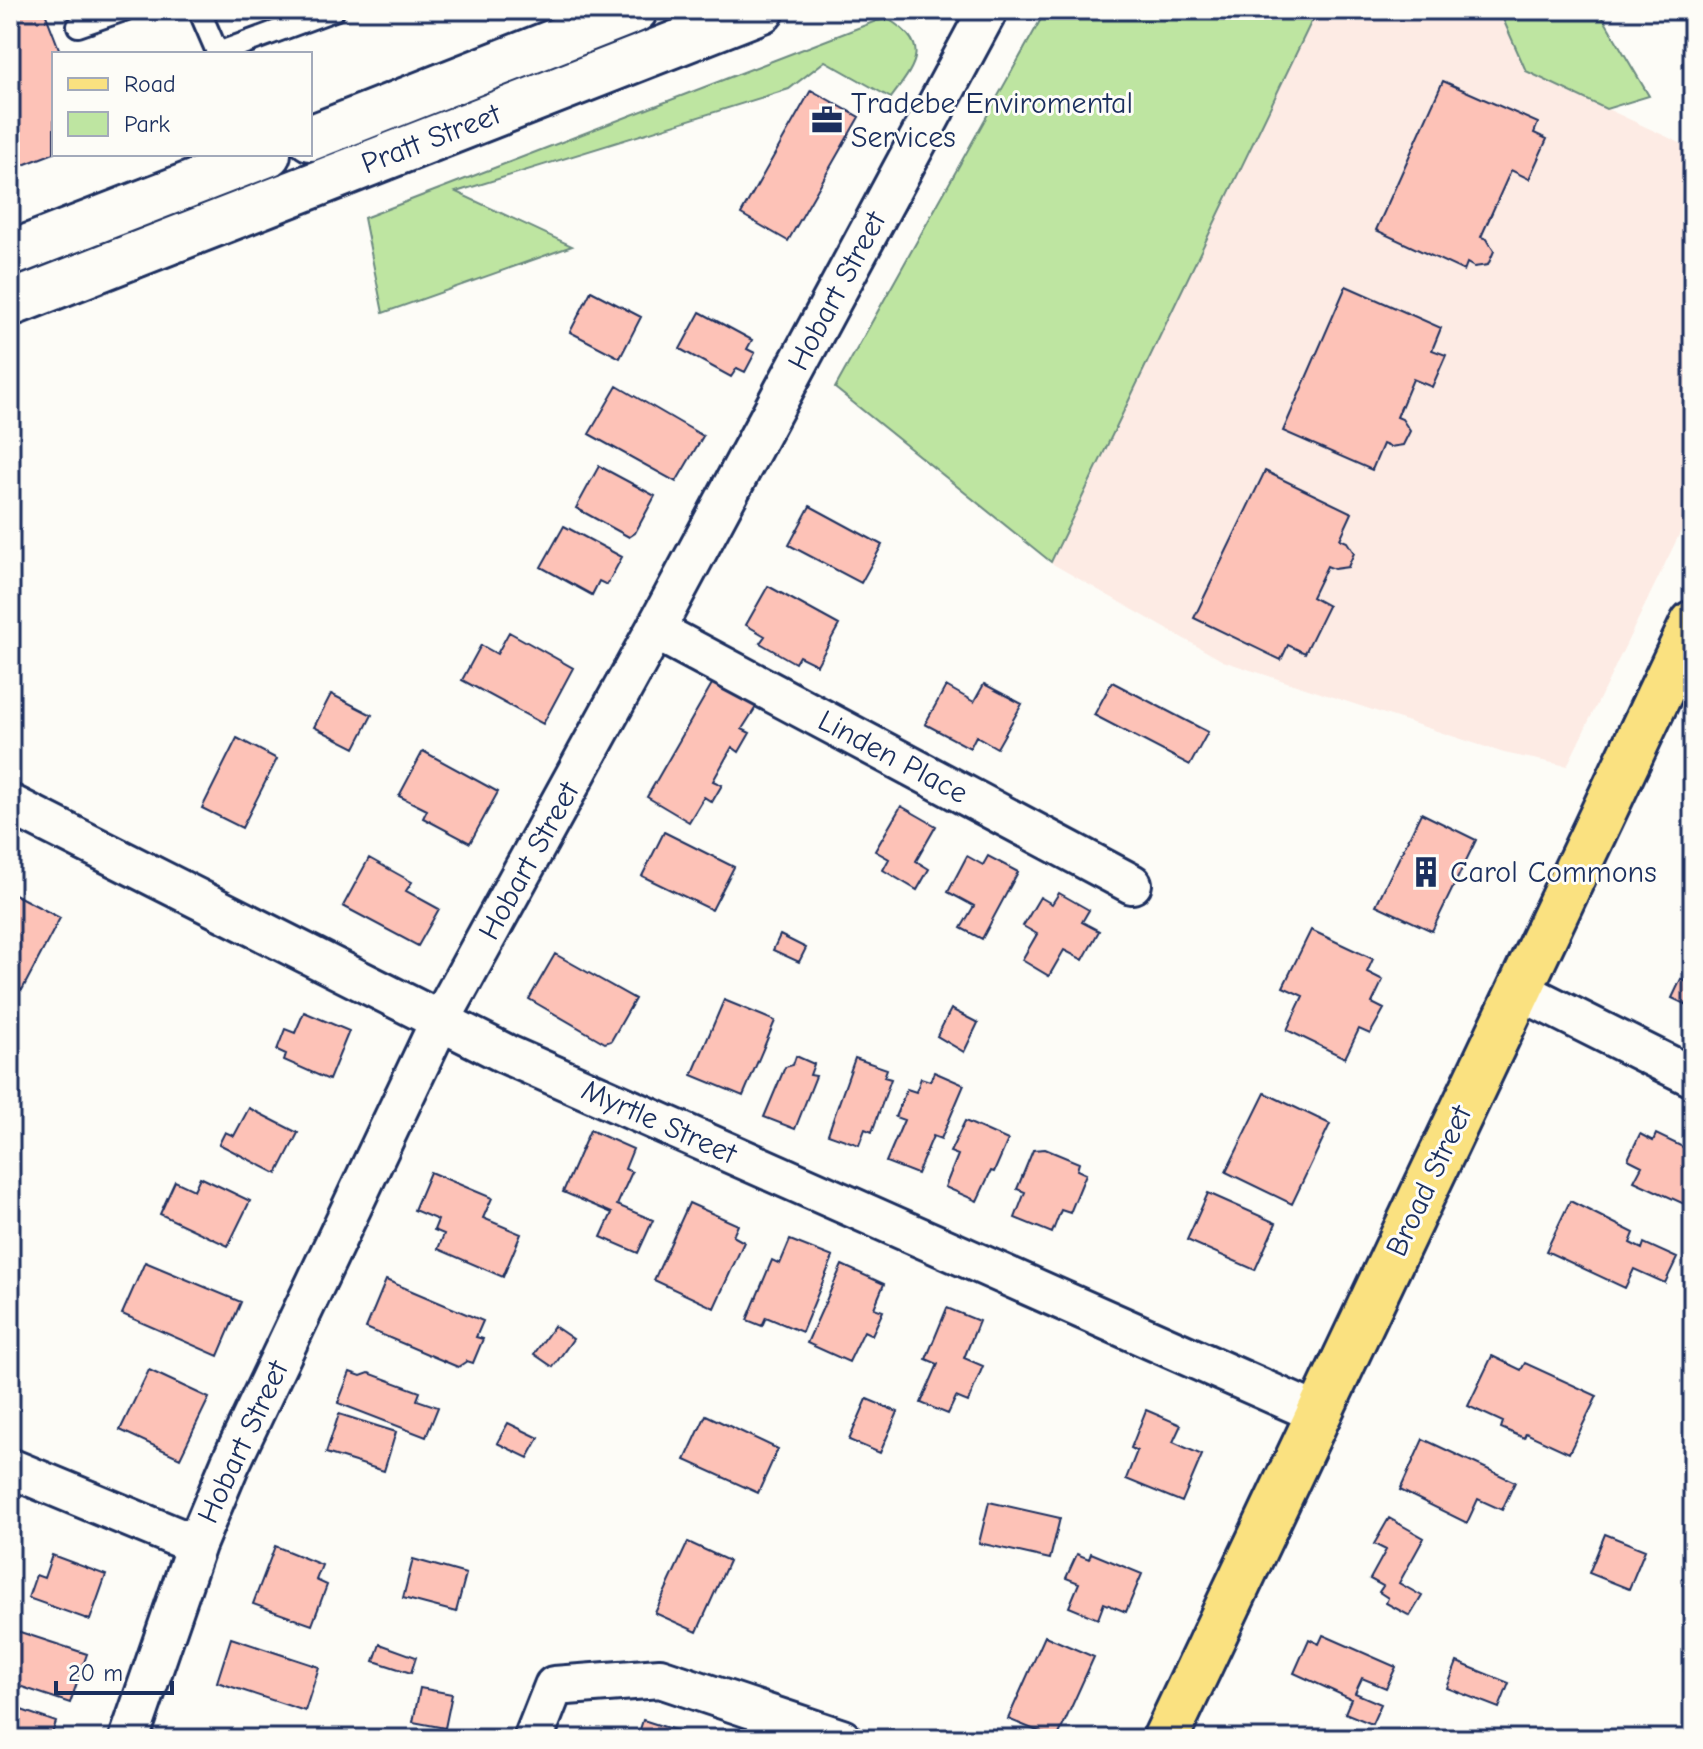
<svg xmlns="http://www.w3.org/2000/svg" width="1703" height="1749" viewBox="0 0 1703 1749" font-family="'Comic Neue',sans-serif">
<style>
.built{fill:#fdebe4}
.green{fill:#bee5a1;stroke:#6c8a80;stroke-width:2}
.building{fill:#fdc2b7;stroke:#1b2f5e;stroke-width:2}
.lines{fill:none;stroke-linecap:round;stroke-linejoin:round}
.lane-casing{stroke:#1b2f5e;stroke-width:26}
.street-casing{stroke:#1b2f5e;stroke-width:44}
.secondary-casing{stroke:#1b2f5e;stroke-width:50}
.primary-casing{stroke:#1b2f5e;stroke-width:50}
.lane{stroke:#fdfcf7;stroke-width:20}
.street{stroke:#fdfcf7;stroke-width:38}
.secondary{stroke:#fdfcf7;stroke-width:44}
.primary{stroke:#fae180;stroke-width:44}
.labels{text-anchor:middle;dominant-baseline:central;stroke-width:6;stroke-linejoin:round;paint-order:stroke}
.poi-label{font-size:30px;fill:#1b2f5e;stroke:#fdfcf7;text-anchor:start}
.street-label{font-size:30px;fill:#1b2f5e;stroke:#fdfcf7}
</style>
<rect width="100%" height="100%" fill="#fdfcf7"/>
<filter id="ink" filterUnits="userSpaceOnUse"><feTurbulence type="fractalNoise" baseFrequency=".0125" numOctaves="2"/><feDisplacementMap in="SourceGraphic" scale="16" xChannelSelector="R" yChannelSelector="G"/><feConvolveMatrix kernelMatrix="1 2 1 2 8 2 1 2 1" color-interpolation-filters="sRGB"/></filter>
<g filter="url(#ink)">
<path class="built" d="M 1317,10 L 1499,10 L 1526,71 L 1693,149 L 1693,506 L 1567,766 L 1504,753 L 1223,661 L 1051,563 Z"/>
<path class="green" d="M 1046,10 L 1317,10 L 1051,562 L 835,388 Z
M 1499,10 L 1606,10 L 1603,18 L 1649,96 L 1606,109 L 1526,71 Z
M 888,19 C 932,46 916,64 891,98 L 825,61 L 789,89 L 456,192 L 572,246 L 383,313 L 364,218 L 876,21 Z"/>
<path class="building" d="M 10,10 L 44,10 L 61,54 L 54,54 L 54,153 L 10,170 Z
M 1443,81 L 1538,123 L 1534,133 L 1547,139 L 1529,179 L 1511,170 L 1481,237 L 1487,239 L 1494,251 L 1488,265 L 1474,267 L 1467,263 L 1464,271 L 1376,230 Z
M 811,90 L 859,117 L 788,241 L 741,214 Z
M 1346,286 L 1441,328 L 1432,350 L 1446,355 L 1432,387 L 1413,379 L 1397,417 L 1402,419 L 1410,431 L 1403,445 L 1390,447 L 1383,444 L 1372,470 L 1283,431 Z
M 591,291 L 641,317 L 620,358 L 570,332 Z
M 700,312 L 752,340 L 747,349 L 755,353 L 745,372 L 737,368 L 731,377 L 680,349 Z
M 617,386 L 703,436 L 676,482 L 589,434 Z
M 599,466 L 655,496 L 635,533 L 629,537 L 576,508 Z
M 1265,471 L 1352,513 L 1340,539 L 1347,542 L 1354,553 L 1348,567 L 1334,569 L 1327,566 L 1312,597 L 1328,606 L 1305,653 L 1288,645 L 1281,660 L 1194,618 Z
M 810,506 L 882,545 L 861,583 L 789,545 Z
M 564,526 L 622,557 L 607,585 L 599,581 L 592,595 L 541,567 Z
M 768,586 L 839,625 L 817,665 L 799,656 L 795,663 L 760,643 L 765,636 L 746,625 Z
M 509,632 L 573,668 L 543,724 L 462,680 L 481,645 L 497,654 Z
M 713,682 L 756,707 L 742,729 L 750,733 L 739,752 L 732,747 L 713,781 L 722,785 L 712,802 L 704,797 L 689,822 L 647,797 Z
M 1112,682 L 1208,732 L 1190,765 L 1094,715 Z
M 984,684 L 1022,704 L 997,748 L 976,736 L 970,748 L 925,724 L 946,686 L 974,702 Z
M 331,694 L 372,715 L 355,748 L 314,727 Z
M 237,738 L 277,759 L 242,828 L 202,808 Z
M 423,751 L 498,792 L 470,843 L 423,818 L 427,810 L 399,796 Z
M 901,806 L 936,826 L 916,861 L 929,869 L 917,890 L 883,870 L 889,859 L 875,851 Z
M 1421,813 L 1476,840 L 1432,931 L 1376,905 Z
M 664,832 L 734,867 L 712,910 L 642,876 Z
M 967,856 L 983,865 L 988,856 L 1018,872 L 982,939 L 961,928 L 974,906 L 948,892 Z
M 369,858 L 412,882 L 406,891 L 439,909 L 418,946 L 343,906 Z
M 12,893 L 60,918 L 22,990 L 10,983 L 10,898 Z
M 1059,893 L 1089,910 L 1082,922 L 1099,931 L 1083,960 L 1064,950 L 1049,976 L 1022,960 L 1037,934 L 1023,926 L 1040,897 L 1052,904 Z
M 1311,930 L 1373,959 L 1367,972 L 1383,980 L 1372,1003 L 1384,1009 L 1370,1034 L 1359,1029 L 1345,1058 L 1287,1030 L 1303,996 L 1283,987 Z
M 780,935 L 806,948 L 799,962 L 773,950 Z
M 555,954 L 635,999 L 611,1041 L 605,1043 L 529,999 Z
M 1693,977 L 1693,1008 L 1672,998 L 1681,979 L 1690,984 Z
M 724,1000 L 775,1021 L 743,1096 L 692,1075 Z
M 951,1009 L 978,1023 L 964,1052 L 937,1036 Z
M 304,1012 L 349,1031 L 329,1080 L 284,1060 L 286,1054 L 277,1050 L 285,1029 L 295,1033 Z
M 796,1056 L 814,1064 L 810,1075 L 816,1076 L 795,1129 L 764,1117 L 785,1067 L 793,1065 Z
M 855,1058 L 887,1069 L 884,1077 L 891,1079 L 872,1132 L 865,1129 L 859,1145 L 828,1134 Z
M 934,1072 L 964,1085 L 941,1139 L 933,1136 L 917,1174 L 886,1162 L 904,1120 L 895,1117 L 907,1089 L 916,1092 L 921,1078 L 930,1081 Z
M 1265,1093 L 1330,1124 L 1292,1204 L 1226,1172 Z
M 249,1108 L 298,1133 L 277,1174 L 219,1144 L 225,1132 L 234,1136 Z
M 965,1121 L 1008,1140 L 994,1172 L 991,1171 L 977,1201 L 945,1187 L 958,1155 L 950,1152 Z
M 590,1130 L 633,1149 L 625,1169 L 632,1172 L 617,1205 L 653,1220 L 638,1253 L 601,1237 L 612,1213 L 563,1192 Z
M 1640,1134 L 1653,1141 L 1656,1134 L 1693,1152 L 1693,1208 L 1634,1181 L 1642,1166 L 1628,1159 Z
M 1045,1149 L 1079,1163 L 1077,1170 L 1086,1174 L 1070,1213 L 1061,1210 L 1052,1233 L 1015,1218 L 1025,1192 L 1017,1189 L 1033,1150 Z
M 430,1172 L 492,1198 L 483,1218 L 521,1234 L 503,1277 L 438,1249 L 444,1234 L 434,1230 L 438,1220 L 414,1210 Z
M 200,1177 L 250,1201 L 228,1246 L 160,1214 L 175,1181 L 194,1190 Z
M 1208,1193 L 1276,1223 L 1255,1270 L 1187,1240 Z
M 1570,1201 L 1634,1233 L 1630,1243 L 1642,1249 L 1644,1243 L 1677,1258 L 1665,1283 L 1634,1269 L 1625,1288 L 1546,1251 Z
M 689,1203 L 738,1225 L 733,1236 L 744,1242 L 714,1308 L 654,1280 Z
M 790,1240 L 833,1257 L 802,1332 L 766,1317 L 762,1326 L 747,1320 L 772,1260 L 780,1264 Z
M 145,1262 L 241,1302 L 218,1356 L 122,1314 Z
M 842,1265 L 884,1284 L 874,1308 L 883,1311 L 872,1335 L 864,1331 L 849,1362 L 807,1343 Z
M 386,1280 L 483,1321 L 476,1337 L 483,1339 L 473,1363 L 467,1361 L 458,1367 L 366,1328 Z
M 947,1308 L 979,1321 L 964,1358 L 983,1366 L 968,1402 L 956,1397 L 948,1414 L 921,1403 L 938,1364 L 926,1359 Z
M 554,1326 L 573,1339 L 553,1367 L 534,1354 Z
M 1492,1356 L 1521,1370 L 1525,1363 L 1597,1396 L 1569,1453 L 1526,1433 L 1524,1438 L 1501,1428 L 1503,1422 L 1468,1406 Z
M 149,1370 L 209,1398 L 180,1458 L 120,1430 Z
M 350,1372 L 361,1376 L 369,1373 L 420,1392 L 417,1400 L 438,1407 L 426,1437 L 338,1403 Z
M 867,1399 L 898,1412 L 880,1453 L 849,1440 Z
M 1146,1410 L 1181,1425 L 1173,1442 L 1202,1455 L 1182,1502 L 1126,1479 L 1137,1451 L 1131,1448 Z
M 339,1414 L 396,1432 L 384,1471 L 326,1453 Z
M 706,1415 L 778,1449 L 758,1493 L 685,1460 Z
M 508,1423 L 539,1438 L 528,1458 L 497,1443 Z
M 1423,1439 L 1515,1482 L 1502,1510 L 1478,1499 L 1467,1523 L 1400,1490 Z
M 989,1502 L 1060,1518 L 1050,1559 L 979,1543 Z
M 1389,1518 L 1424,1538 L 1399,1583 L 1422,1596 L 1410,1616 L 1386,1603 L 1388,1598 L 1379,1592 L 1383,1586 L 1370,1579 L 1386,1550 L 1374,1544 Z
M 1605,1534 L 1645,1550 L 1629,1589 L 1589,1573 Z
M 688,1542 L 729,1561 L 697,1632 L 655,1613 Z
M 275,1546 L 322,1565 L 316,1580 L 327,1585 L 312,1625 L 253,1604 Z
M 1091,1553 L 1142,1574 L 1126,1612 L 1104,1603 L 1098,1619 L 1069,1607 L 1079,1583 L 1066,1578 L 1077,1554 L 1089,1559 Z
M 52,1555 L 106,1575 L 90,1620 L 28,1598 L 36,1575 L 44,1578 Z
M 413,1559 L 466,1574 L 456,1612 L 403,1598 Z
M 14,1630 L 87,1654 L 70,1703 L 10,1683 L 10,1643 Z
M 1323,1635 L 1396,1667 L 1386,1688 L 1362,1678 L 1355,1693 L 1381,1704 L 1372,1724 L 1345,1713 L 1351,1699 L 1294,1673 L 1309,1639 L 1319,1644 Z
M 1693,1635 L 1693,1674 L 1684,1671 Z
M 1045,1636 L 1094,1657 L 1057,1739 L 1008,1719 Z
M 231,1638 L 319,1667 L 305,1711 L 217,1682 Z
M 380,1644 L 416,1657 L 411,1673 L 374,1661 Z
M 1457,1662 L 1509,1683 L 1499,1708 L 1447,1688 Z
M 420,1688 L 452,1694 L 445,1728 L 413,1722 Z
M 10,1706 L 56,1722 L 50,1739 L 10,1739 Z
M 643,1720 L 703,1739 L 637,1739 Z"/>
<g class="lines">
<defs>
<path id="lane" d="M 199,10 L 218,54
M 78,26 L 124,10
M 218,53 L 334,10"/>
<path id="street" d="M 655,630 L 1132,884
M 10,804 L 506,1054 L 1319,1414
M 1519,990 L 1693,1077
M 10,1468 L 196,1545
M 129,1739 L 196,1545 L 230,1464 L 439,1023 L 655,630 L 988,10
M 533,1739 L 554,1686 L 660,1678 L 842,1739"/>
<path id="secondary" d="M 310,138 L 635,10
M 10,254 L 268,154
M 10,304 L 762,10"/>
<path id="primary" d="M 1165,1739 L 1693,623"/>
</defs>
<use href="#lane" class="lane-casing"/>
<use href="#street" class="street-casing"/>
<use href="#secondary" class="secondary-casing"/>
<use href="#primary" class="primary-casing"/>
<use href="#lane" class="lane"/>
<use href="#street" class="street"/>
<use href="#secondary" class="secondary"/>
<use href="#primary" class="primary"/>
</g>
</g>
<defs>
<symbol id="office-bare" viewBox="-9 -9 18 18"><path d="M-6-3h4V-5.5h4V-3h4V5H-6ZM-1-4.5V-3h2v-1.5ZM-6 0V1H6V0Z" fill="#1b2f5e" stroke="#fdfcf7" stroke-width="2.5" paint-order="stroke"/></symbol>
<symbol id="building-bare" viewBox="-9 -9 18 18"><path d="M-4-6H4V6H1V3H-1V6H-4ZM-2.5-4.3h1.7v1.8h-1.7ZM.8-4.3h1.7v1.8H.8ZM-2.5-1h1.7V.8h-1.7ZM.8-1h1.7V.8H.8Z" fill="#1b2f5e" stroke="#fdfcf7" stroke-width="2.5" paint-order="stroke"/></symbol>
</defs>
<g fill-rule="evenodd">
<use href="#office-bare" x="805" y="98" width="44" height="44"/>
<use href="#building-bare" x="1404" y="850" width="44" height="44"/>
</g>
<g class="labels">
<g class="poi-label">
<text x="851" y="103">Tradebe Enviromental<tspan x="851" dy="34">Services</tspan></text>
<text x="1450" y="872">Carol Commons</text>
</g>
<g class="street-label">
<text transform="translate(431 139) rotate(-21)">Pratt Street</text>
<text transform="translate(837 291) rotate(-62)">Hobart Street</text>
<text transform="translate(893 757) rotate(28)">Linden Place</text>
<text transform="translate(529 861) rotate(-61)">Hobart Street</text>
<text transform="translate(659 1122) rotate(24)">Myrtle Street</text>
<text transform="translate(1429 1181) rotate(-65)">Broad Street</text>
<text transform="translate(243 1442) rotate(-65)">Hobart Street</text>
</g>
</g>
<rect width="1703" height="1749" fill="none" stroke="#fdfcf7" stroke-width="40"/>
<rect x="20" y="20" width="1663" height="1709" fill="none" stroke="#1b2f5e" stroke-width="3" filter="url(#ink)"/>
<rect x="52" y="52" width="260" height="104" fill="#fdfcf7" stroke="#a3aaba" stroke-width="2"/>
<rect x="68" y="78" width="40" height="12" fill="#fae180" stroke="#a3aaba" stroke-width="2"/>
<text x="124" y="92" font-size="24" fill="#1b2f5e">Road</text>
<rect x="68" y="112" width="40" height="24" fill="#bee5a1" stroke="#a3aaba" stroke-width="2"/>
<text x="124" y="132" font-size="24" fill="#1b2f5e">Park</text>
<path d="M56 1681v12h116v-12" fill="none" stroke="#1b2f5e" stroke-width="4"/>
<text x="68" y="1681" font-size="24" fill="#1b2f5e" stroke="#fdfcf7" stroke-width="6" paint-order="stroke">20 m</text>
</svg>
